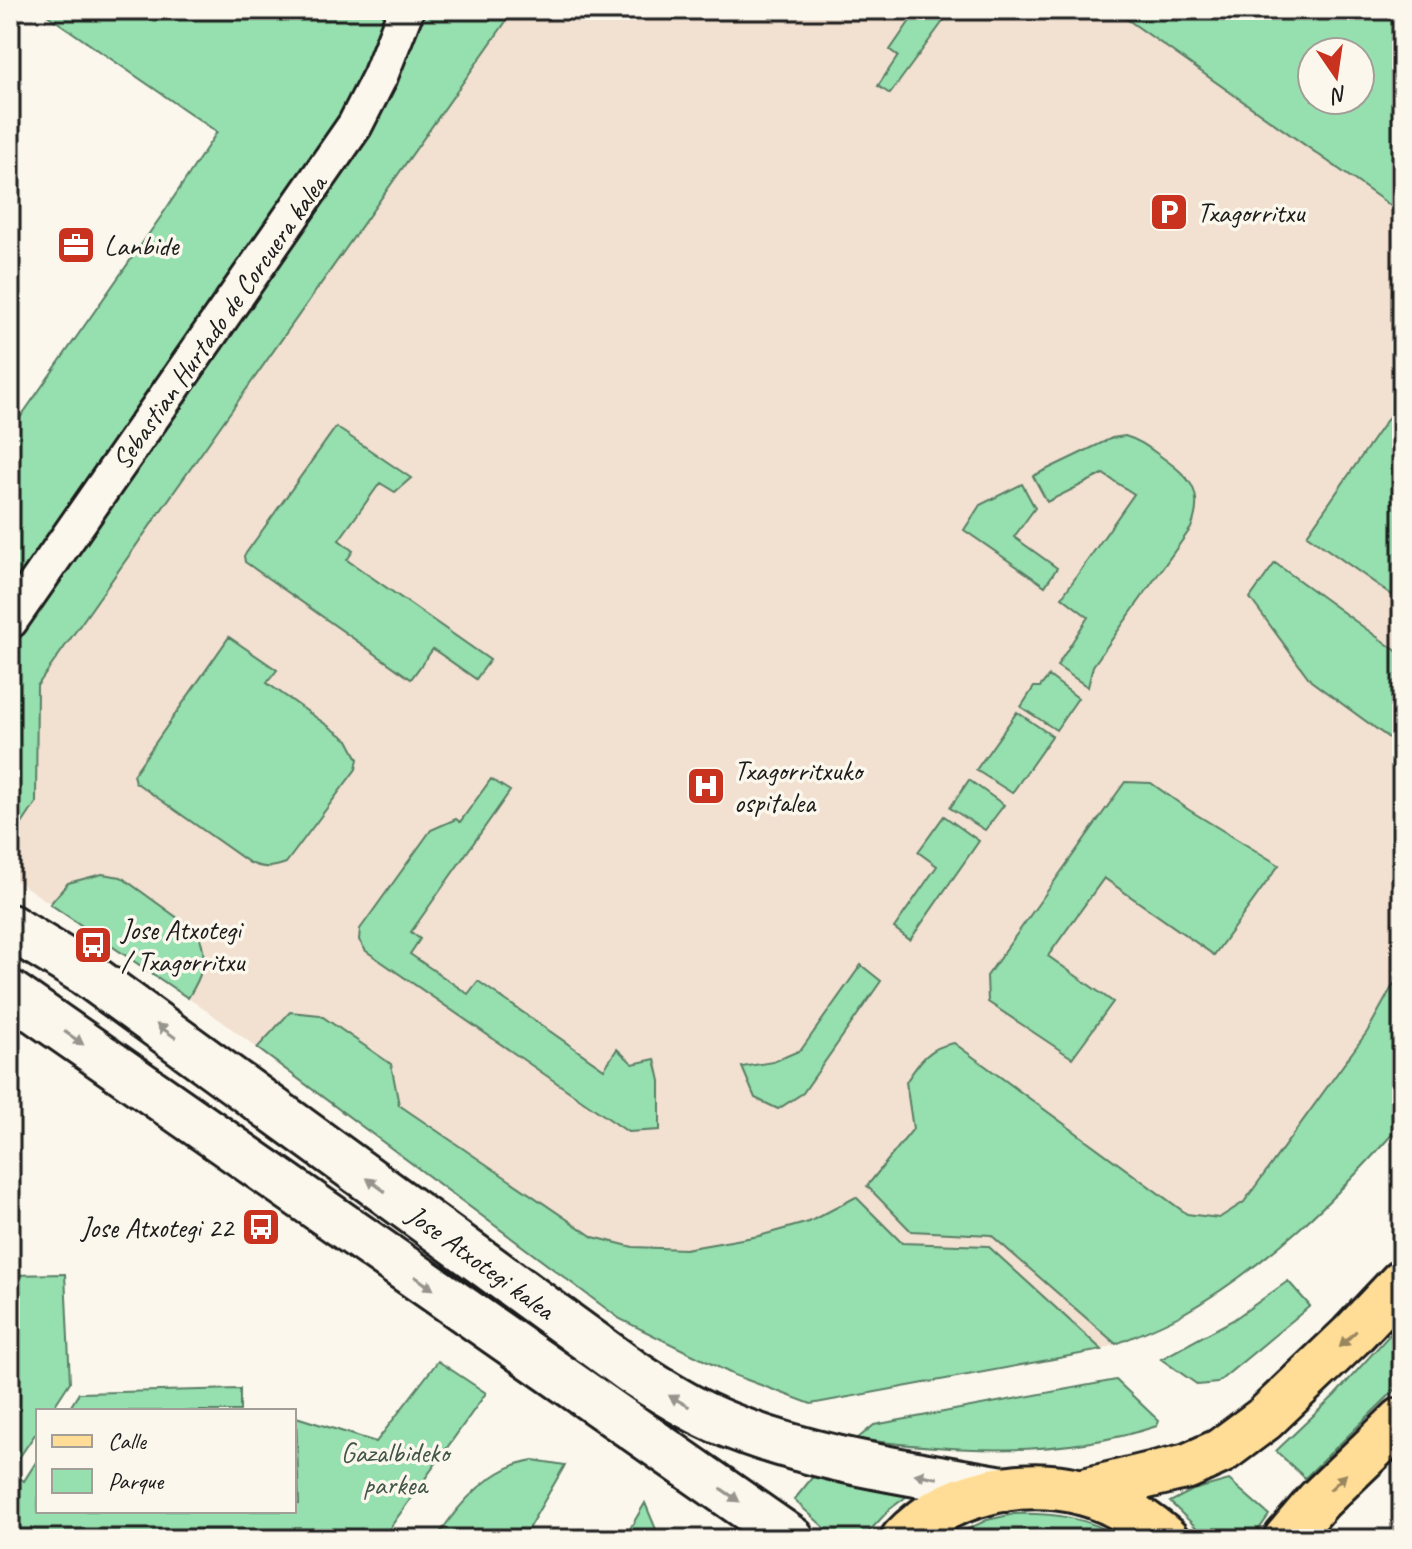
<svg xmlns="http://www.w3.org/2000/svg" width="1412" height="1549" viewBox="0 0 1412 1549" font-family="Caveat,sans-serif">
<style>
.built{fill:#f2e0d1;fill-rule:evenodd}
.green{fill:#96dfae;stroke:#597e65;stroke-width:2;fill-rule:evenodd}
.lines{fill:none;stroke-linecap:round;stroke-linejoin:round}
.pedestrian-casing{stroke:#1c1c1c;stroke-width:40}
.secondary-casing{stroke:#1c1c1c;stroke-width:50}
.primary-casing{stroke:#1c1c1c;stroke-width:50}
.pedestrian{stroke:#fbf7ec;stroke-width:34}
.secondary{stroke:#fbf7ec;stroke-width:44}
.primary{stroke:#ffdd96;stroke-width:44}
.oneway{fill:#97948e}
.oneway2{fill:#99865f}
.labels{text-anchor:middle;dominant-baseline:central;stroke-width:7;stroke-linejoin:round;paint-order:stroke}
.poi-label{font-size:28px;fill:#1c1c1c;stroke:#fbf7ec;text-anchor:start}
.street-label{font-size:28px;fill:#1c1c1c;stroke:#fbf7ec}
.park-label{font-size:28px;fill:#415648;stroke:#fbf7ec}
</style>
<rect width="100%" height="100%" fill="#fbf7ec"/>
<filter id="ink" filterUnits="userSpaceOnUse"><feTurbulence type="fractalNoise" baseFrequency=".0125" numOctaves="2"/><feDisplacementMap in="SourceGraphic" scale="16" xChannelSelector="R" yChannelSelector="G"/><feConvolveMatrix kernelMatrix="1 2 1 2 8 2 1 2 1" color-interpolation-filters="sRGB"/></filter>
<g filter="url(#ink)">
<path class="built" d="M 453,10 L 1402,10 L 1402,1123 L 1298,1231 L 1238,1278 L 1178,1317 L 1102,1350 L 811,1404 L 734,1375 L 620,1319 L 220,1020 L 10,876 L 10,696 ZM 1312,52 L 1360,52 L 1360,100 L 1312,100 Z"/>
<path class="green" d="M 40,10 L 393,10 L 338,129 L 10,598 L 10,432 L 162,215 L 217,132 Z
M 419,10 L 514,10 L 37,686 L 36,803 L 10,842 L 10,640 L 350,156 Z
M 908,10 L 939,10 L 947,16 L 890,94 L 878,86 L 898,56 L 890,50 L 914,15 Z
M 1114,10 L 1402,10 L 1402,217 L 1391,206 ZM 1312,52 L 1360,52 L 1360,100 L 1312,100 Z
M 1402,398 L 1402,602 L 1307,535 Z
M 336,427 L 411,478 L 395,492 L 380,483 L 339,540 L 353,551 L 347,560 L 490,660 L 476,679 L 433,649 L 411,679 L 245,562 L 244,556 Z
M 1125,436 C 1139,440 1148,447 1159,455 C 1188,476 1206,490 1191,528 L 1093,666 L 1088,687 L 1057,666 L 1088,617 L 1062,597 L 1134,494 L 1103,474 L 1047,502 L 1033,476 L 1112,438 Z
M 1022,484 L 1035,508 L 1014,537 L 1057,568 L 1045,586 L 964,530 L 980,505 Z
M 1275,563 L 1402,655 L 1402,727 L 1393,741 L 1311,681 L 1250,598 Z
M 229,637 L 277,670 L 267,683 L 348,740 L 358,759 L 356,769 L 286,863 C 272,868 264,869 250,863 L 135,782 L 133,775 Z
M 1049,676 L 1078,698 L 1056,730 L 1021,707 L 1034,687 L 1040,687 Z
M 1017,712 L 1052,736 L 1012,793 L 976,770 Z
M 491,779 L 510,791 L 411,932 L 420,939 L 410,954 L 468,994 L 478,981 L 604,1069 L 617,1049 L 633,1064 L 655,1059 L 660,1081 L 660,1130 L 628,1132 L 366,951 L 359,940 L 360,929 L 431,830 L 456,819 L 460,822 Z
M 969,780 L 1004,805 L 985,830 L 950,808 Z
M 1125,782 L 1151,783 L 1189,810 L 1279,865 L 1214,955 L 1104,878 L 1048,956 L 1113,1002 L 1072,1058 L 988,1002 L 987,976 Z
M 944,816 L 979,841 L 910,940 L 894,928 L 937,866 L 918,852 Z
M 102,874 L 121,877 L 197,932 C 210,956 202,976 188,998 L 50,904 L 68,883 Z
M 861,965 L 881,981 L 803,1093 L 778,1109 L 755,1098 L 742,1067 L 773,1062 L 801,1050 Z
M 1402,969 L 1402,1123 C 1338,1197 1265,1268 1179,1316 C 1159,1327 1137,1335 1116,1344 L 991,1235 L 911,1231 L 867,1186 L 913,1129 L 906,1082 C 919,1062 929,1047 954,1043 L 1187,1214 L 1219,1218 L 1244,1202 L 1367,1032 Z
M 290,1012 L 320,1015 L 391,1064 L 399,1105 L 593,1237 L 633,1247 L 685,1249 L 759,1236 L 809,1222 L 856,1197 L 902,1243 L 988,1246 L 1102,1350 L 811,1404 L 734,1375 L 620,1319 L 257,1048 Z
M 65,1274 L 70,1382 L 51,1411 L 38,1411 L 38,1430 L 10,1471 L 24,1481 L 38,1459 L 38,1511 L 294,1511 L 294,1505 L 299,1504 L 296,1417 L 376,1442 L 438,1361 L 486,1393 L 382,1539 L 10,1539 L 10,1275 Z
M 1288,1281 L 1310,1306 L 1217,1383 L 1198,1385 L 1161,1359 L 1233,1320 Z
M 1402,1321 L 1402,1383 L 1305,1478 L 1276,1451 L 1335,1395 Z
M 1116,1380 L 1159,1421 L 1157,1426 C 1059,1458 957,1452 857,1439 L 874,1425 Z
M 240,1389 L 240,1411 L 68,1411 L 79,1393 Z
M 533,1460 L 565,1465 L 528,1529 L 514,1537 L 438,1536 C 460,1502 491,1467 533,1460 Z
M 815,1474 L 911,1493 L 890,1509 L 862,1539 L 837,1539 L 794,1500 Z
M 1229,1480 L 1269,1515 L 1252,1539 L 1208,1539 L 1170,1502 L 1193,1490 Z
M 645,1503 L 660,1539 L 624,1539 Z
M 1014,1514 C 1053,1513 1089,1517 1122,1539 L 947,1539 L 987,1520 Z"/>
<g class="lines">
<defs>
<path id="pedestrian" d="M 10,621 L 355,125 L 380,76 L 406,10"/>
<path id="secondary" d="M 10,927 L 87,974 L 631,1371 C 658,1389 686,1407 716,1420 C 807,1459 906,1472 1003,1489
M 10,993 L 792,1539"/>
<path id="primary" d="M 1080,1492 L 1188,1466 L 1221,1451 L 1264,1419 L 1351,1336 L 1402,1282
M 903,1539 C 946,1493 1021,1477 1081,1492 C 1113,1500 1141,1518 1166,1539
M 1286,1539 L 1319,1500 L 1402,1420"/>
</defs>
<use href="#pedestrian" class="pedestrian-casing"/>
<use href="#secondary" class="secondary-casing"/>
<use href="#primary" class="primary-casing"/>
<use href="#pedestrian" class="pedestrian"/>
<use href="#secondary" class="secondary"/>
<use href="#primary" class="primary"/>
</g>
<defs><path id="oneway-solid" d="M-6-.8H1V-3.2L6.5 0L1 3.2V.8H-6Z" transform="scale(2)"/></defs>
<g class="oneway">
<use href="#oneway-solid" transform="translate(166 1031) rotate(-144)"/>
<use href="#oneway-solid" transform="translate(74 1038) rotate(35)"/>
<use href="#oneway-solid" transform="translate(376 1185) rotate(-144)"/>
<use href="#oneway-solid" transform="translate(424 1283) rotate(35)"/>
<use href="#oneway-solid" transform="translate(679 1401) rotate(-151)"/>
<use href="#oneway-solid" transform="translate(926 1476) rotate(-170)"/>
<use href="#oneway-solid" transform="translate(730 1495) rotate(35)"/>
</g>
<g class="oneway2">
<use href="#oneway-solid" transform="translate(1348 1339) rotate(136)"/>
<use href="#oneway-solid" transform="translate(1338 1482) rotate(-44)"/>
</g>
</g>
<defs>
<symbol id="parking-square" viewBox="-11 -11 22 22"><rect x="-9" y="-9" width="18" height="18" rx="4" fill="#c8321e" stroke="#fbf7ec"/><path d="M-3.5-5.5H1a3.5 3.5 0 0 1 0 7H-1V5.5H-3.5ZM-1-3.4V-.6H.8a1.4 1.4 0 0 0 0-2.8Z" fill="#fff"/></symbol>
<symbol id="office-square" viewBox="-11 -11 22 22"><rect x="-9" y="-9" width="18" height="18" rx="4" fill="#c8321e" stroke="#fbf7ec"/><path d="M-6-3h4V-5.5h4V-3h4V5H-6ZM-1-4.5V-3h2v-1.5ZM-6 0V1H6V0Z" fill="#fff"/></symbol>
<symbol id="hospital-square" viewBox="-11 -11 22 22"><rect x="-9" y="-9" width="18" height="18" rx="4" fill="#c8321e" stroke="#fbf7ec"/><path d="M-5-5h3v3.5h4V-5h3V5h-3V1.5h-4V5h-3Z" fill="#fff"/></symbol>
<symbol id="bus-square" viewBox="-11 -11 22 22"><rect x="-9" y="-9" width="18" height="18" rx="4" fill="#c8321e" stroke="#fbf7ec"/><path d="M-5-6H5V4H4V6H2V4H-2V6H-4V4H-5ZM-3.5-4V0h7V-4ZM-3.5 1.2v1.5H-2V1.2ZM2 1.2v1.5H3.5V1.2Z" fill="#fff"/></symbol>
</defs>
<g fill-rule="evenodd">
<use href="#parking-square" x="1147" y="190" width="44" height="44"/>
<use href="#office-square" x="54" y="223" width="44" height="44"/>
<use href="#hospital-square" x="684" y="764" width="44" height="44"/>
<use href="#bus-square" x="71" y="923" width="44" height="44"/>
<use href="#bus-square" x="239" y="1205" width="44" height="44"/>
</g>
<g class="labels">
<g class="poi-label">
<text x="1197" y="212">Txagorritxu</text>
<text x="104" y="245">Lanbide</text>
<text x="734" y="770">Txagorritxuko<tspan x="734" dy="32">ospitalea</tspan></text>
<text x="121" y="929">Jose Atxotegi<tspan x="121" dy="32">/ Txagorritxu</tspan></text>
<text x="233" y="1227" text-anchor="end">Jose Atxotegi 22</text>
</g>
<g class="street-label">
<text transform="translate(219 322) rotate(-55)">Sebastian Hurtado de Corcuera kalea</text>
<text transform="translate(481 1262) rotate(36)">Jose Atxotegi kalea</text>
</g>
<g class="park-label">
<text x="395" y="1452">Gazalbideko<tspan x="395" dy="32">parkea</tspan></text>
</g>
</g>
<rect width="1412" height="1549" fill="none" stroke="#fbf7ec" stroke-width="40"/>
<rect x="20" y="20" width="1372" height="1509" fill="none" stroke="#1c1c1c" stroke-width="3" filter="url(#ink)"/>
<rect x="36" y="1409" width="260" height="104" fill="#fbf7ec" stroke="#a29f99" stroke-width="2"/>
<rect x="52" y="1435" width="40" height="12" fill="#ffdd96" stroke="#a29f99" stroke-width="2"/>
<text x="108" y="1449" font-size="24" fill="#1c1c1c">Calle</text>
<rect x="52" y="1469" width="40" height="24" fill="#96dfae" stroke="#a29f99" stroke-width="2"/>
<text x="108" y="1489" font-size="24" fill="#1c1c1c">Parque</text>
<g transform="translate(1336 76) rotate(167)"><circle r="38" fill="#fbf7ec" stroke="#a29f99" stroke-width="2"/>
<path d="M0-6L14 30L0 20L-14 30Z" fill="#c8321e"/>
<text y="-12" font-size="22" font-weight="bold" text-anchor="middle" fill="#1c1c1c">N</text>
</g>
</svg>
